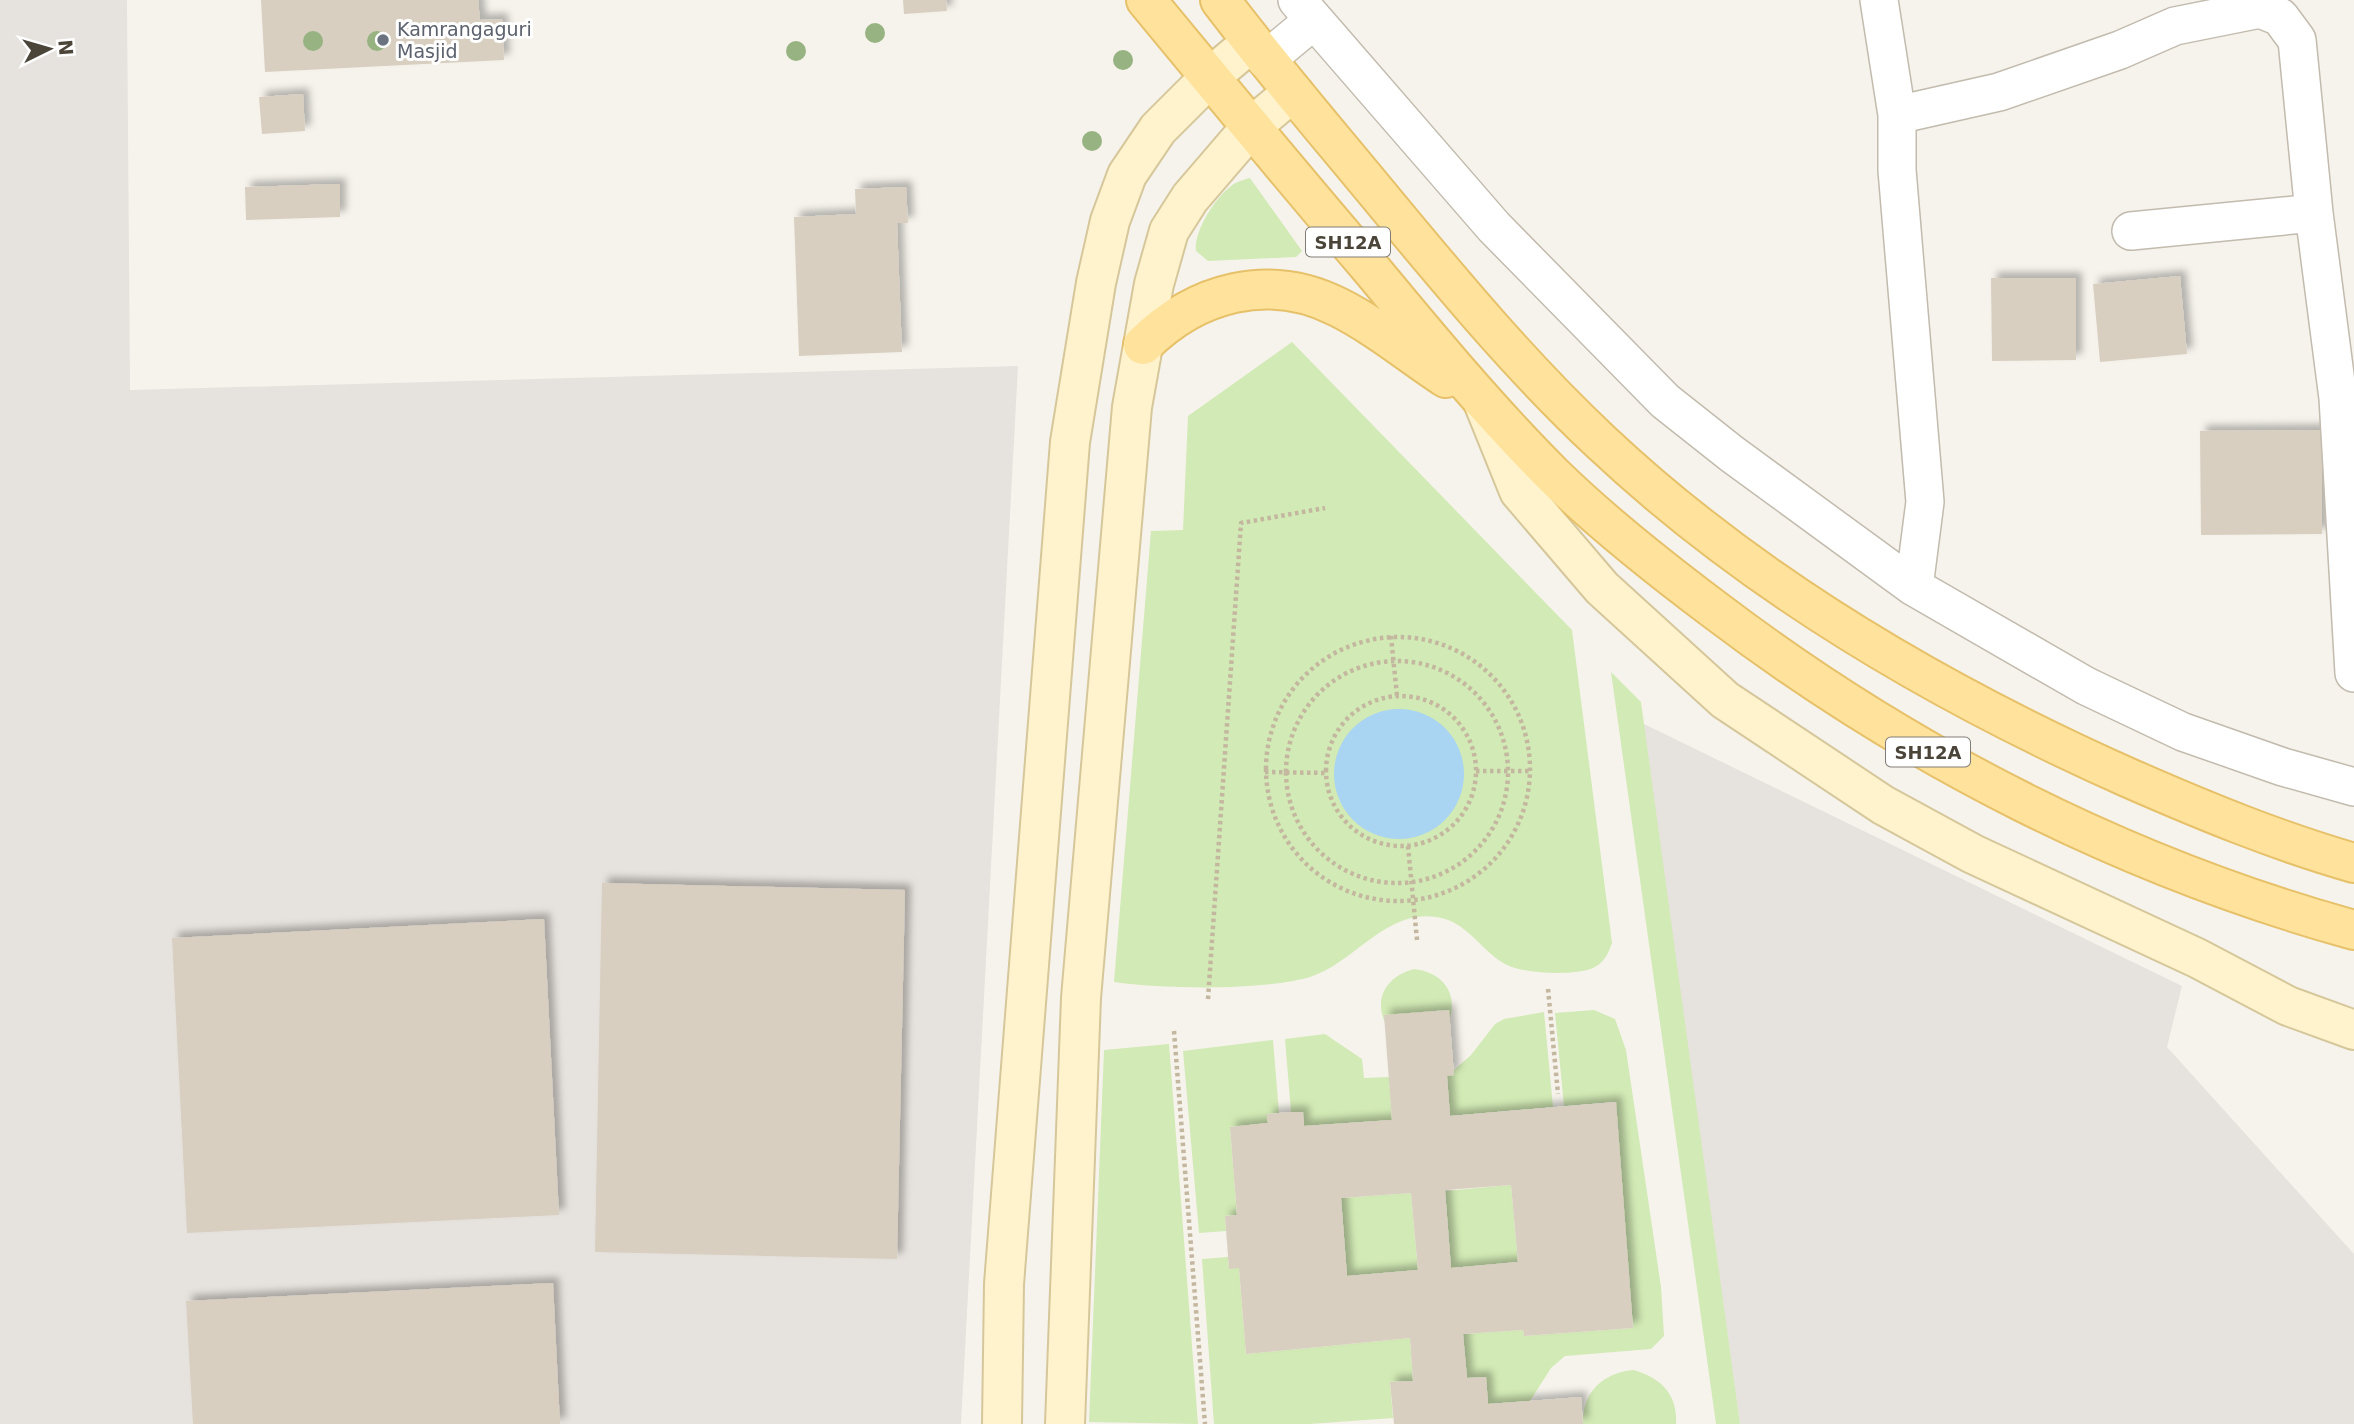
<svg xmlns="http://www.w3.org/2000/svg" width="2354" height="1424" viewBox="0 0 2354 1424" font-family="'DejaVu Sans',sans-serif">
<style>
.industrial{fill:#e6e2dd}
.green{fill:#d2eab5}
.water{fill:#a9d4f2}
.building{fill:#d8cfc1;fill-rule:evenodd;filter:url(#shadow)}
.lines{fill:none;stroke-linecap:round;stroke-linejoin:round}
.street-casing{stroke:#c2bbae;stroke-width:40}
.secondary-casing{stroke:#d6c79b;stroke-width:42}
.primary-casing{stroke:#e6c16a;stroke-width:42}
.path{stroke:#c4b79f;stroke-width:4.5;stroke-dasharray:3.5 3.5;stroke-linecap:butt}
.street{stroke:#fff;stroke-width:37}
.secondary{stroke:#fff3cd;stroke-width:38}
.primary{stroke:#ffe39c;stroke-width:38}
.tree{fill:#97b381}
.worship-dot{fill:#6b7280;stroke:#fff;stroke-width:2.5}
.labels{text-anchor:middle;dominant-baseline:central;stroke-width:6;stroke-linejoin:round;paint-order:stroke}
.shield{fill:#fff;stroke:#817c74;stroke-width:2}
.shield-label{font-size:18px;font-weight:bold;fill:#4b4439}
.worship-label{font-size:19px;fill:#5b616d;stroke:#fff;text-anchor:start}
</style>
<defs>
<filter id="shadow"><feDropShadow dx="6" dy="-6" stdDeviation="3.5" flood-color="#0004"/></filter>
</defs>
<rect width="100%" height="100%" fill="#f6f3ec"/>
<path class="industrial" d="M 0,0 L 127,0 L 130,390 L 1018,366 L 961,1424 L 0,1424 Z
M 1642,723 L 2182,986 L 2167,1047 L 2354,1254 L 2354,1424 L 1740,1424 Z"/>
<path class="green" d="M 1250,178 L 1302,251 L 1296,257 L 1208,261 L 1196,251 C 1193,233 1215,198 1230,187 C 1235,182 1243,180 1250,178 Z
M 1292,342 L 1572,630 L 1612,943 C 1608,954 1604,963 1593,968 C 1574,976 1523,974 1505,964 C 1480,950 1467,921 1436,917 C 1384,910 1355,963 1310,977 C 1262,991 1164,989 1114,982 L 1151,531 L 1183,530 L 1188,416 Z
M 1611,672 L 1641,702 L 1740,1424 L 1716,1424 Z
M 1414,969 C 1448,973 1462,1001 1444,1030 L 1392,1034 C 1371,1006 1381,978 1414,969 Z
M 1594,1010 L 1615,1019 L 1626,1050 L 1661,1287 L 1664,1336 L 1651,1349 L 1565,1356 L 1551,1368 L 1530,1401 L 1488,1404 L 1486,1377 L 1467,1378 L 1463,1334 L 1523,1330 L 1524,1336 L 1633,1328 L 1615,1102 L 1564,1106 L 1555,1013 Z
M 1544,1012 L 1553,1107 L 1450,1116 L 1447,1076 L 1471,1055 L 1495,1024 L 1504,1019 Z
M 1325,1034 L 1362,1059 L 1364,1078 L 1389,1077 L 1392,1120 L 1304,1126 L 1303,1112 L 1291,1112 L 1285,1039 Z
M 1273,1040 L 1279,1113 L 1267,1114 L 1268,1123 L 1230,1127 L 1237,1215 L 1225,1216 L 1226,1231 L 1199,1233 L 1183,1051 Z
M 1169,1044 L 1198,1424 L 1089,1422 L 1104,1050 Z
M 1511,1185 L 1518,1262 L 1451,1268 L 1445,1191 Z
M 1411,1193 L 1418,1270 L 1347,1276 L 1341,1198 Z
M 1228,1257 L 1229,1268 L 1239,1268 L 1246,1354 L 1410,1338 L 1413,1381 L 1390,1382 L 1393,1418 L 1309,1424 L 1214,1424 L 1202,1259 Z
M 1633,1370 C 1660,1377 1678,1394 1676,1424 L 1583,1424 C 1582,1392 1603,1373 1633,1370 Z"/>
<path class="water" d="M1334 774a65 65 0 1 1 130 0a65 65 0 1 1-130 0Z"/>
<path class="building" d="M 261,0 L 478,0 L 480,20 L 502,19 L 504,60 L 265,72 Z
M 903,0 L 946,0 L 947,11 L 904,14 Z
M 303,94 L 305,131 L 262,134 L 259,97 Z
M 340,184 L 340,217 L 246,220 L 245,187 Z
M 906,187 L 908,223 L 897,223 L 902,352 L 799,356 L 794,217 L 856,214 L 855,189 Z
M 2180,276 L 2187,354 L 2100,362 L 2093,284 Z
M 1991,278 L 2076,278 L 2076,360 L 1992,361 Z
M 2322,430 L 2322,534 L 2201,535 L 2200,431 Z
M 602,883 L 905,890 L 897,1259 L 595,1252 Z
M 544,919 L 559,1215 L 187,1233 L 172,938 Z
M 1449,1010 L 1454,1075 L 1447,1076 L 1450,1116 L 1616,1102 L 1633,1328 L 1524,1336 L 1523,1330 L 1463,1334 L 1467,1378 L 1486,1377 L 1488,1404 L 1581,1397 L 1583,1424 L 1394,1424 L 1390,1382 L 1413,1381 L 1410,1338 L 1246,1354 L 1239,1268 L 1229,1269 L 1225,1216 L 1237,1215 L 1230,1127 L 1268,1123 L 1267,1114 L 1291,1112 L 1303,1112 L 1304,1126 L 1392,1120 L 1384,1015 ZM 1511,1185 L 1518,1262 L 1451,1268 L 1445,1190 ZM 1411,1193 L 1418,1270 L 1347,1276 L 1341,1198 Z
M 553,1283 L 560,1424 L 193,1424 L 186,1301 Z"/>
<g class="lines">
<defs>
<path id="street" d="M 1297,0 L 1494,227 L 1665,401 L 1732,454 L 1914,587 L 2086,686 L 2183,732 L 2283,767 L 2354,787
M 1879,0 L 1897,115 L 1897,170 L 1925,502 L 1914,587
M 1266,60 L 1314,20
M 1897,115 L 1999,92 L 2120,50 L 2175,26 L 2260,9 L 2280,17 L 2297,40 L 2314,213 L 2338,398 L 2354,673
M 2131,231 L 2314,213"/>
<path id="secondary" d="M 1483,402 L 1519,491 L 1602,588 L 1725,700 L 1883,805 L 1973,854 L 2197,958 L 2288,1006 L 2354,1030
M 1002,1424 L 1004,1284 L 1070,442 L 1096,283 L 1110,221 L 1127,175 L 1158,129 L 1210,77 L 1252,42
M 1065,1424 L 1081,998 L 1132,407 L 1154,284 L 1169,231 L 1190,198 L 1251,127 L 1293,92"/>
<path id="primary" d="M 1146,0 C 1221,91 1296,181 1372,270 C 1430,340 1488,410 1553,475 C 1603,524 1659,568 1715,610 C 1906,755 2123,866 2354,930
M 1220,0 C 1273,70 1330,136 1386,204 C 1454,286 1523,369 1601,442 C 1754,586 1938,693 2129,778 C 2202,810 2277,841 2354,863
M 1143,345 C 1196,292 1269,272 1338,307 C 1376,326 1411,355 1446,378"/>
</defs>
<use href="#street" class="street-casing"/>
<use href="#secondary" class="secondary-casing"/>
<use href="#primary" class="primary-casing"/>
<path class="path" d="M 1391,636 L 1397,696
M1266 769a132 132 0 1 1 264 0a132 132 0 1 1-264 0Z
M1286 772a111 111 0 1 1 222 0a111 111 0 1 1-222 0Z
M1326 771a75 75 0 1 1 150 0a75 75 0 1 1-150 0Z
M 1476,771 L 1531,771
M 1265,772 L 1326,773
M 1408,846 L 1417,940
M 1548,989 L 1558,1094
M 1208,999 L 1241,523 L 1325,508
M 1174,1031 L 1205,1424"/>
<use href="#street" class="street"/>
<use href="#secondary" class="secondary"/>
<use href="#primary" class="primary"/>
</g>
<g class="tree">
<circle cx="875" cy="33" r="10"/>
<circle cx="313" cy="41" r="10"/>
<circle cx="377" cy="41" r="10"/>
<circle cx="796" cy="51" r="10"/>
<circle cx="1123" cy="60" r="10"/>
<circle cx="1092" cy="141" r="10"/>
</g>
<circle class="worship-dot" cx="383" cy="40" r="7"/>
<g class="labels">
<g class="shield">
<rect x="1306" y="227.5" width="84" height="29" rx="5"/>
<rect x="1886" y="737.5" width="84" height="29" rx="5"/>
</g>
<g class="shield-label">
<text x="1348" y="242">SH12A</text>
<text x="1928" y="752">SH12A</text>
</g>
<g class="worship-label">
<text x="397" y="29">Kamrangaguri<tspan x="397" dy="22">Masjid</tspan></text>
</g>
</g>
<g transform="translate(49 49) rotate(85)" stroke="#ffffff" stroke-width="5" paint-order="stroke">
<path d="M0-5L12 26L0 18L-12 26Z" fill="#4b4439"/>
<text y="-10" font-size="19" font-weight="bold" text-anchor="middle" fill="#4b4439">N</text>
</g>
</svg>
